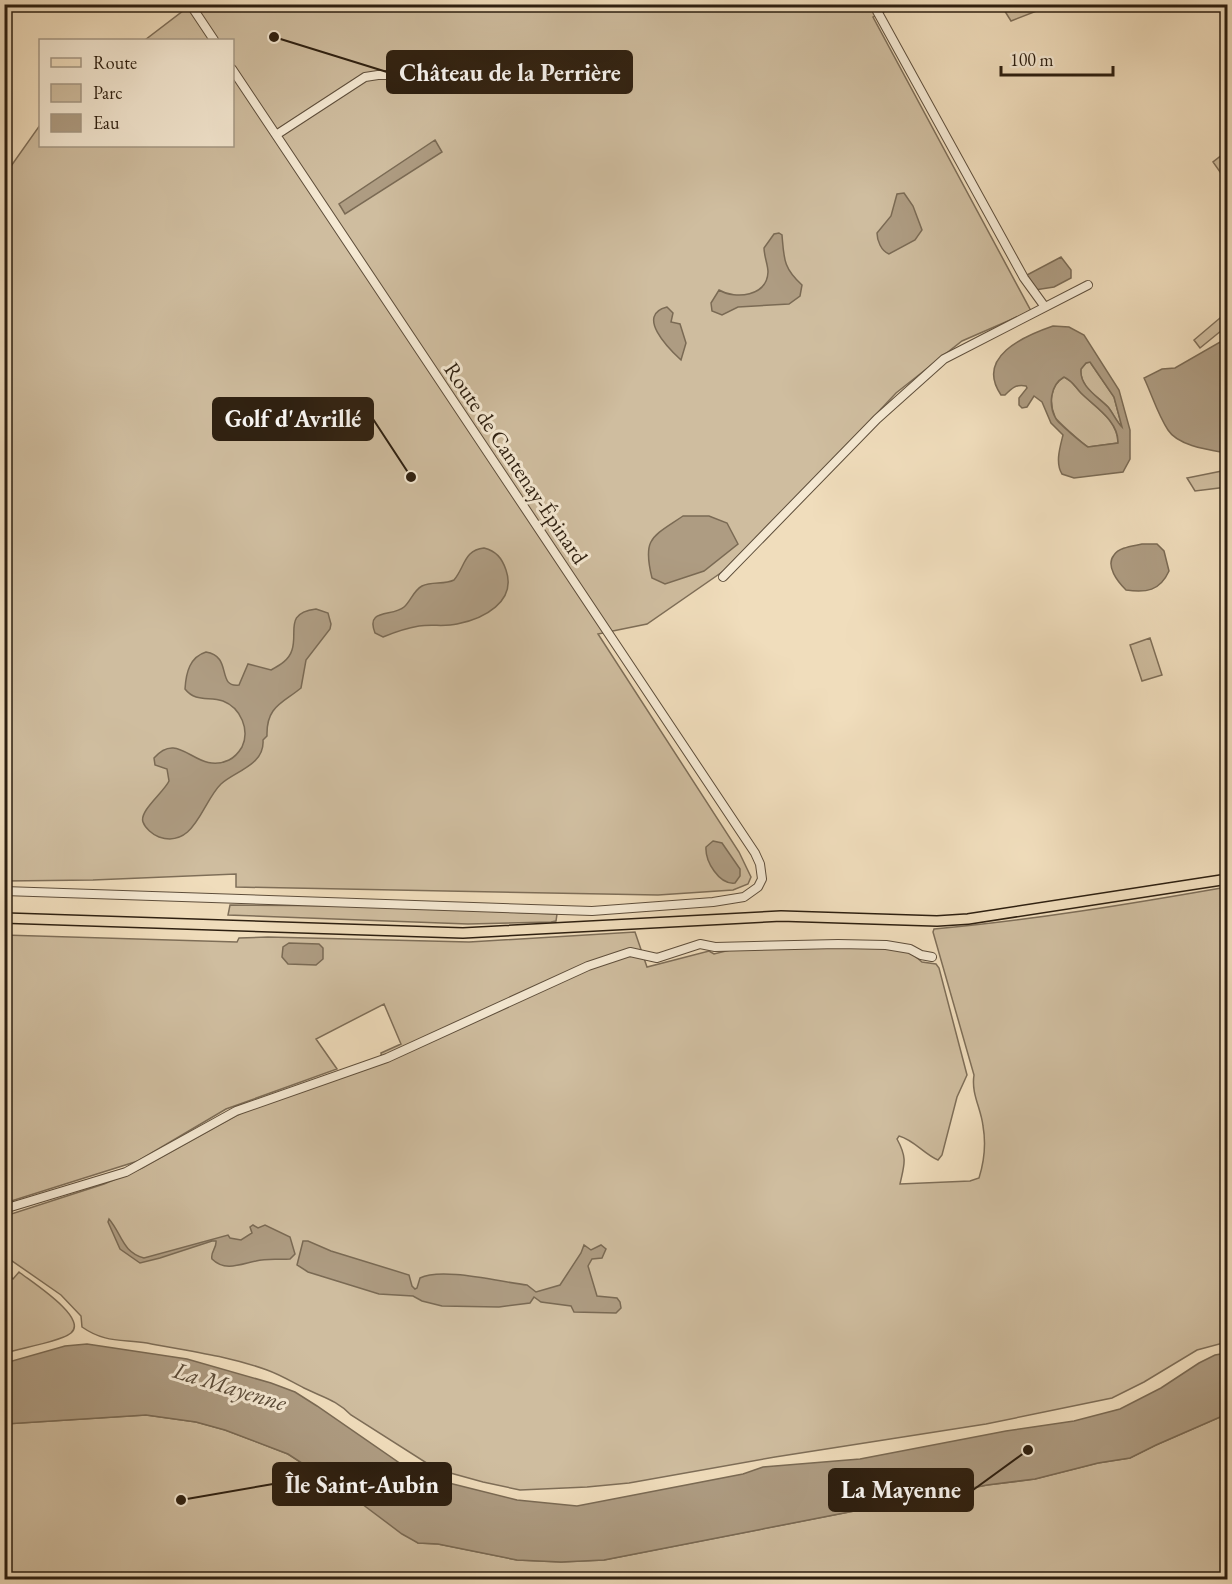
<svg xmlns="http://www.w3.org/2000/svg" width="1232" height="1584" viewBox="0 0 1232 1584" font-family="'EB Garamond',serif">
<style>
.green{fill:#cfbd9f;stroke:#7e6e58;stroke-width:1.5}
.water{fill:#ae9c82;stroke:#7a6a54;stroke-width:1.5;fill-rule:evenodd}
.lines{fill:none;stroke-linecap:round;stroke-linejoin:round}
.minor-casing{stroke:#5e4e3b;stroke-width:10}
.major-casing{stroke:#2d1f10;stroke-width:12}
.minor{stroke:#f5e9d3;stroke-width:8}
.major{stroke:#f0ddbc;stroke-width:9}
.labels{text-anchor:middle;dominant-baseline:central;stroke-width:6;stroke-linejoin:round;paint-order:stroke}
.street-label{font-size:22px;fill:#2d1f10;stroke:#f5e9d3}
.water-label{font-size:24px;font-style:italic;fill:#5a4b38;stroke:#f5e9d3}
.leader{fill:none;stroke:#2d1f10;stroke-width:2}
.callout-dot{fill:#2d1f10;stroke:#f5e9d3;stroke-width:2}
.callout{fill:#2d1f10;stroke:#2d1f10;stroke-width:2}
.callout-label{font-size:24px;text-anchor:middle;font-weight:bold;fill:#fff}
</style>
<rect width="100%" height="100%" fill="#f0ddbc"/>
<filter id="stains"><feTurbulence type="fractalNoise" baseFrequency=".00333" numOctaves="4"/><feColorMatrix values="0 0 0 0 .2 0 0 0 0 .09 0 0 0 0 .02 0 0 0 .5 -.17"/></filter>
<radialGradient id="worn" r=".72"><stop offset=".6" stop-color="#630" stop-opacity="0"/><stop offset="1" stop-color="#630" stop-opacity=".3"/></radialGradient>
<path class="green" d="M 197,5 L 898,5 L 873,17 L 1031,311 L 962,341 L 896,393 L 738,561 L 647,624 L 598,634 L 739,852 L 751,877 L 748,884 L 733,890 L 658,895 L 236,887 L 236,874 L 93,880 L 5,881 L 4,176 L 40,125 L 40,146 L 232,146 L 232,40 L 145,40 L 183,11 Z
M 1001,5 L 1052,5 L 1011,21 Z
M 1227,151 L 1225,159 L 1227,166 L 1220,172 L 1213,162 Z
M 1227,312 L 1227,326 L 1200,348 L 1194,340 Z
M 1090,362 L 1114,397 L 1122,427 C 1116,421 1113,413 1108,407 C 1097,396 1079,386 1081,369 L 1086,363 Z
M 1064,377 C 1073,381 1075,387 1081,393 C 1095,407 1118,420 1118,443 L 1088,447 C 1082,443 1057,421 1055,417 C 1049,403 1050,385 1064,377 Z
M 1227,470 L 1227,487 L 1195,491 L 1187,478 Z
M 1150,638 L 1162,675 L 1142,681 L 1130,645 Z
M 1227,887 L 1227,1342 L 1197,1350 L 1144,1382 L 1112,1398 L 986,1424 L 775,1457 L 629,1483 L 587,1487 L 520,1490 L 483,1482 L 436,1469 L 351,1415 C 337,1400 322,1397 304,1388 C 292,1382 281,1375 267,1370 C 229,1356 187,1351 147,1343 C 121,1339 105,1343 82,1327 L 81,1316 L 61,1295 L 5,1256 L 5,1216 L 104,1184 L 142,1168 L 250,1108 L 382,1061 L 381,1053 L 401,1044 L 384,1004 L 316,1039 L 337,1069 L 226,1109 L 138,1161 L 5,1203 L 4,935 L 237,942 L 239,938 L 268,937 L 469,942 L 635,932 L 647,967 L 709,951 L 714,954 L 734,949 L 879,947 L 910,952 L 922,962 L 936,964 L 939,968 L 967,1075 L 957,1097 L 942,1155 L 938,1160 C 924,1154 914,1140 899,1136 L 897,1139 C 908,1159 904,1165 900,1184 L 970,1181 L 979,1178 C 984,1162 986,1143 983,1126 C 981,1108 971,1094 974,1075 L 933,932 L 934,929 C 1033,920 1130,904 1227,887 Z
M 230,905 L 362,906 L 557,914 L 556,921 L 551,922 L 468,924 L 228,915 Z
M 5,1272 L 13,1279 L 19,1272 C 30,1281 89,1318 71,1333 C 60,1342 20,1348 5,1353 Z
M 1227,1414 L 1227,1579 L 5,1580 L 5,1424 L 146,1415 L 196,1422 L 225,1430 L 288,1454 L 342,1489 L 418,1543 L 438,1544 L 517,1560 L 561,1562 L 604,1560 L 987,1485 L 1035,1479 L 1098,1463 L 1130,1458 L 1156,1445 Z"/>
<path class="water" d="M 435,140 L 442,152 L 345,214 L 339,204 Z
M 904,193 L 913,206 L 922,230 L 915,240 L 889,254 C 881,251 877,240 877,233 L 891,216 L 897,194 Z
M 779,233 L 782,235 C 784,258 783,268 802,285 L 800,296 L 789,304 L 738,307 L 722,315 L 712,311 L 711,303 L 719,290 C 736,300 767,296 768,272 C 768,265 764,256 764,248 L 774,234 Z
M 1061,257 L 1071,270 L 1071,278 L 1054,287 L 1035,290 L 1025,276 Z
M 667,307 L 673,313 L 671,322 L 680,324 L 686,343 L 681,360 C 669,349 635,315 667,307 Z
M 1053,326 L 1069,327 L 1084,335 L 1119,390 L 1130,430 L 1130,459 L 1123,472 L 1074,478 L 1062,474 C 1055,463 1060,447 1063,435 L 1051,423 L 1042,402 L 1034,396 L 1027,407 L 1022,408 L 1019,405 L 1019,398 L 1027,388 L 1026,386 C 1016,384 1012,388 1005,395 L 1001,395 C 975,357 1024,336 1053,326 ZM 1090,362 L 1114,397 L 1122,427 C 1116,421 1113,413 1108,407 C 1097,396 1079,386 1081,369 L 1086,363 ZM 1064,377 C 1073,381 1075,387 1081,393 C 1095,407 1119,421 1118,443 L 1088,447 C 1083,444 1058,423 1056,419 C 1048,405 1050,385 1064,377 Z
M 1227,338 L 1227,453 C 1210,450 1178,446 1168,430 C 1158,415 1152,395 1144,378 L 1162,369 L 1175,368 Z
M 683,516 L 709,516 L 727,523 L 738,544 L 704,571 L 665,584 L 652,578 C 642,538 652,537 683,516 Z
M 1142,544 L 1157,544 L 1164,551 L 1169,571 C 1160,591 1146,593 1126,590 C 1118,582 1105,566 1114,555 C 1119,547 1134,546 1142,544 Z
M 484,548 C 496,551 502,558 506,570 C 517,602 483,619 457,624 C 445,627 432,624 419,626 C 407,628 395,632 383,637 L 375,633 C 365,608 393,617 404,607 C 411,601 413,591 422,586 C 432,581 444,585 454,580 C 465,567 464,550 484,548 Z
M 316,609 L 328,613 L 331,624 L 330,629 L 306,660 L 301,688 C 283,703 266,706 267,736 L 263,740 C 265,765 235,771 221,784 C 202,802 195,849 159,837 C 153,835 145,828 143,822 C 139,811 164,792 169,781 L 167,769 L 155,765 L 154,758 C 180,728 196,776 229,760 C 235,757 239,752 242,747 C 250,730 241,708 223,701 C 209,696 196,703 185,689 C 186,672 190,657 206,652 C 233,656 216,688 239,685 L 248,664 L 271,670 C 280,665 289,660 292,650 C 298,632 284,613 316,609 Z
M 713,841 L 722,843 L 740,869 L 740,876 L 735,883 C 719,885 705,861 706,847 Z
M 289,943 L 319,944 L 323,948 L 323,959 L 316,965 L 288,964 L 282,957 L 283,947 Z
M 109,1219 C 122,1234 122,1252 144,1258 L 228,1235 L 230,1238 L 241,1240 L 252,1233 L 250,1227 L 253,1225 L 258,1228 L 265,1225 L 290,1237 L 295,1254 L 290,1259 C 279,1260 267,1258 256,1261 C 241,1264 225,1272 212,1259 C 210,1252 217,1248 216,1241 L 212,1241 L 160,1258 L 140,1263 L 120,1249 L 108,1222 Z
M 303,1241 L 308,1241 L 331,1251 L 409,1275 L 412,1286 L 415,1289 L 417,1288 L 420,1278 C 442,1267 500,1282 527,1285 L 536,1292 L 560,1285 L 581,1253 L 584,1245 L 591,1250 L 601,1245 L 606,1249 L 602,1258 L 592,1259 L 588,1266 L 597,1296 L 617,1298 L 620,1302 L 621,1308 L 616,1313 L 574,1312 L 571,1306 L 541,1302 L 534,1297 L 530,1303 L 499,1307 L 442,1306 L 422,1301 L 413,1296 L 379,1294 L 308,1272 L 297,1265 Z
M 87,1344 L 187,1359 L 271,1383 L 295,1392 L 317,1406 L 417,1475 L 517,1500 L 577,1506 L 743,1474 L 763,1467 L 860,1459 L 1006,1431 L 1074,1421 L 1120,1409 L 1161,1388 L 1199,1363 L 1215,1355 L 1227,1353 L 1227,1414 L 1156,1445 L 1130,1458 L 1098,1463 L 1035,1479 L 987,1485 L 604,1560 L 561,1562 L 517,1560 L 438,1544 L 418,1543 L 402,1534 L 342,1489 L 288,1454 L 225,1430 L 196,1422 L 146,1415 L 5,1424 L 5,1363 L 65,1346 Z"/>
<g class="lines">
<defs>
<path id="minor" d="M 190,4 L 214,40
M 877,11 L 1024,278 L 1045,307
M 276,135 L 365,77 L 378,75 L 397,75
M 723,577 L 877,419 L 944,359 L 1088,285
M 4,891 L 592,911 L 713,902 L 744,897 L 758,887 L 762,879 L 760,864 L 755,853 L 232,69
M 4,1209 L 126,1172 L 236,1111 L 387,1058 L 588,966 L 630,952 L 657,958 L 700,944 L 715,947 L 838,944 L 886,945 L 910,949 L 921,955 L 932,957"/>
<path id="major" d="M 4,918 L 463,933 L 781,916 L 937,921 L 968,919 L 1228,879"/>
</defs>
<use href="#minor" class="minor-casing"/>
<use href="#major" class="major-casing"/>
<use href="#minor" class="minor"/>
<use href="#major" class="major"/>
</g>
<g class="labels">
<g class="street-label">
<text transform="translate(516 463) rotate(56)">Route de Cantenay-Épinard</text>
</g>
<g class="water-label">
<text transform="translate(230 1386) rotate(17)">La Mayenne</text>
</g>
</g>
<path class="leader" d="M274 37L387 72M411 477L373 419M181 1500L273 1484M1028 1450L973 1490"/>
<g class="callout-dot">
<circle cx="274" cy="37" r="6"/>
<circle cx="411" cy="477" r="6"/>
<circle cx="181" cy="1500" r="6"/>
<circle cx="1028" cy="1450" r="6"/>
</g>
<g class="callout">
<rect x="387" y="51" width="245" height="42" rx="6"/>
<rect x="213" y="398" width="160" height="42" rx="6"/>
<rect x="273" y="1463" width="178" height="42" rx="6"/>
<rect x="829" y="1469" width="144" height="42" rx="6"/>
</g>
<g class="callout-label">
<text x="510" y="81">Château de la Perrière</text>
<text x="293" y="427">Golf d'Avrillé</text>
<text x="362" y="1493">Île Saint-Aubin</text>
<text x="901" y="1498">La Mayenne</text>
</g>
<rect width="1232" height="1584" fill="none" stroke="#f0ddbc" stroke-width="24"/>
<rect x="6" y="6" width="1220" height="1572" fill="none" stroke="#2d1f10" stroke-width="3"/>
<rect x="12" y="12" width="1208" height="1560" fill="none" stroke="#2d1f10" stroke-width="1.5"/>
<rect x="39" y="39" width="195" height="108" fill="#f5e9d3" stroke="#a59885" stroke-width="1.5"/>
<rect x="51" y="58" width="30" height="9" fill="#f0ddbc" stroke="#a59885" stroke-width="1.5"/>
<text x="93" y="69" font-size="18" fill="#2d1f10">Route</text>
<rect x="51" y="84" width="30" height="18" fill="#cfbd9f" stroke="#a59885" stroke-width="1.5"/>
<text x="93" y="99" font-size="18" fill="#2d1f10">Parc</text>
<rect x="51" y="114" width="30" height="18" fill="#ae9c82" stroke="#a59885" stroke-width="1.5"/>
<text x="93" y="129" font-size="18" fill="#2d1f10">Eau</text>
<path d="M1001 66v9h112v-9" fill="none" stroke="#2d1f10" stroke-width="3"/>
<text x="1010" y="66" font-size="18" fill="#2d1f10" stroke="#f5e9d3" stroke-width="4.5" paint-order="stroke">100 m</text>
<rect width="100%" height="100%" filter="url(#stains)"/>
<rect width="100%" height="100%" fill="url(#worn)"/>
</svg>
